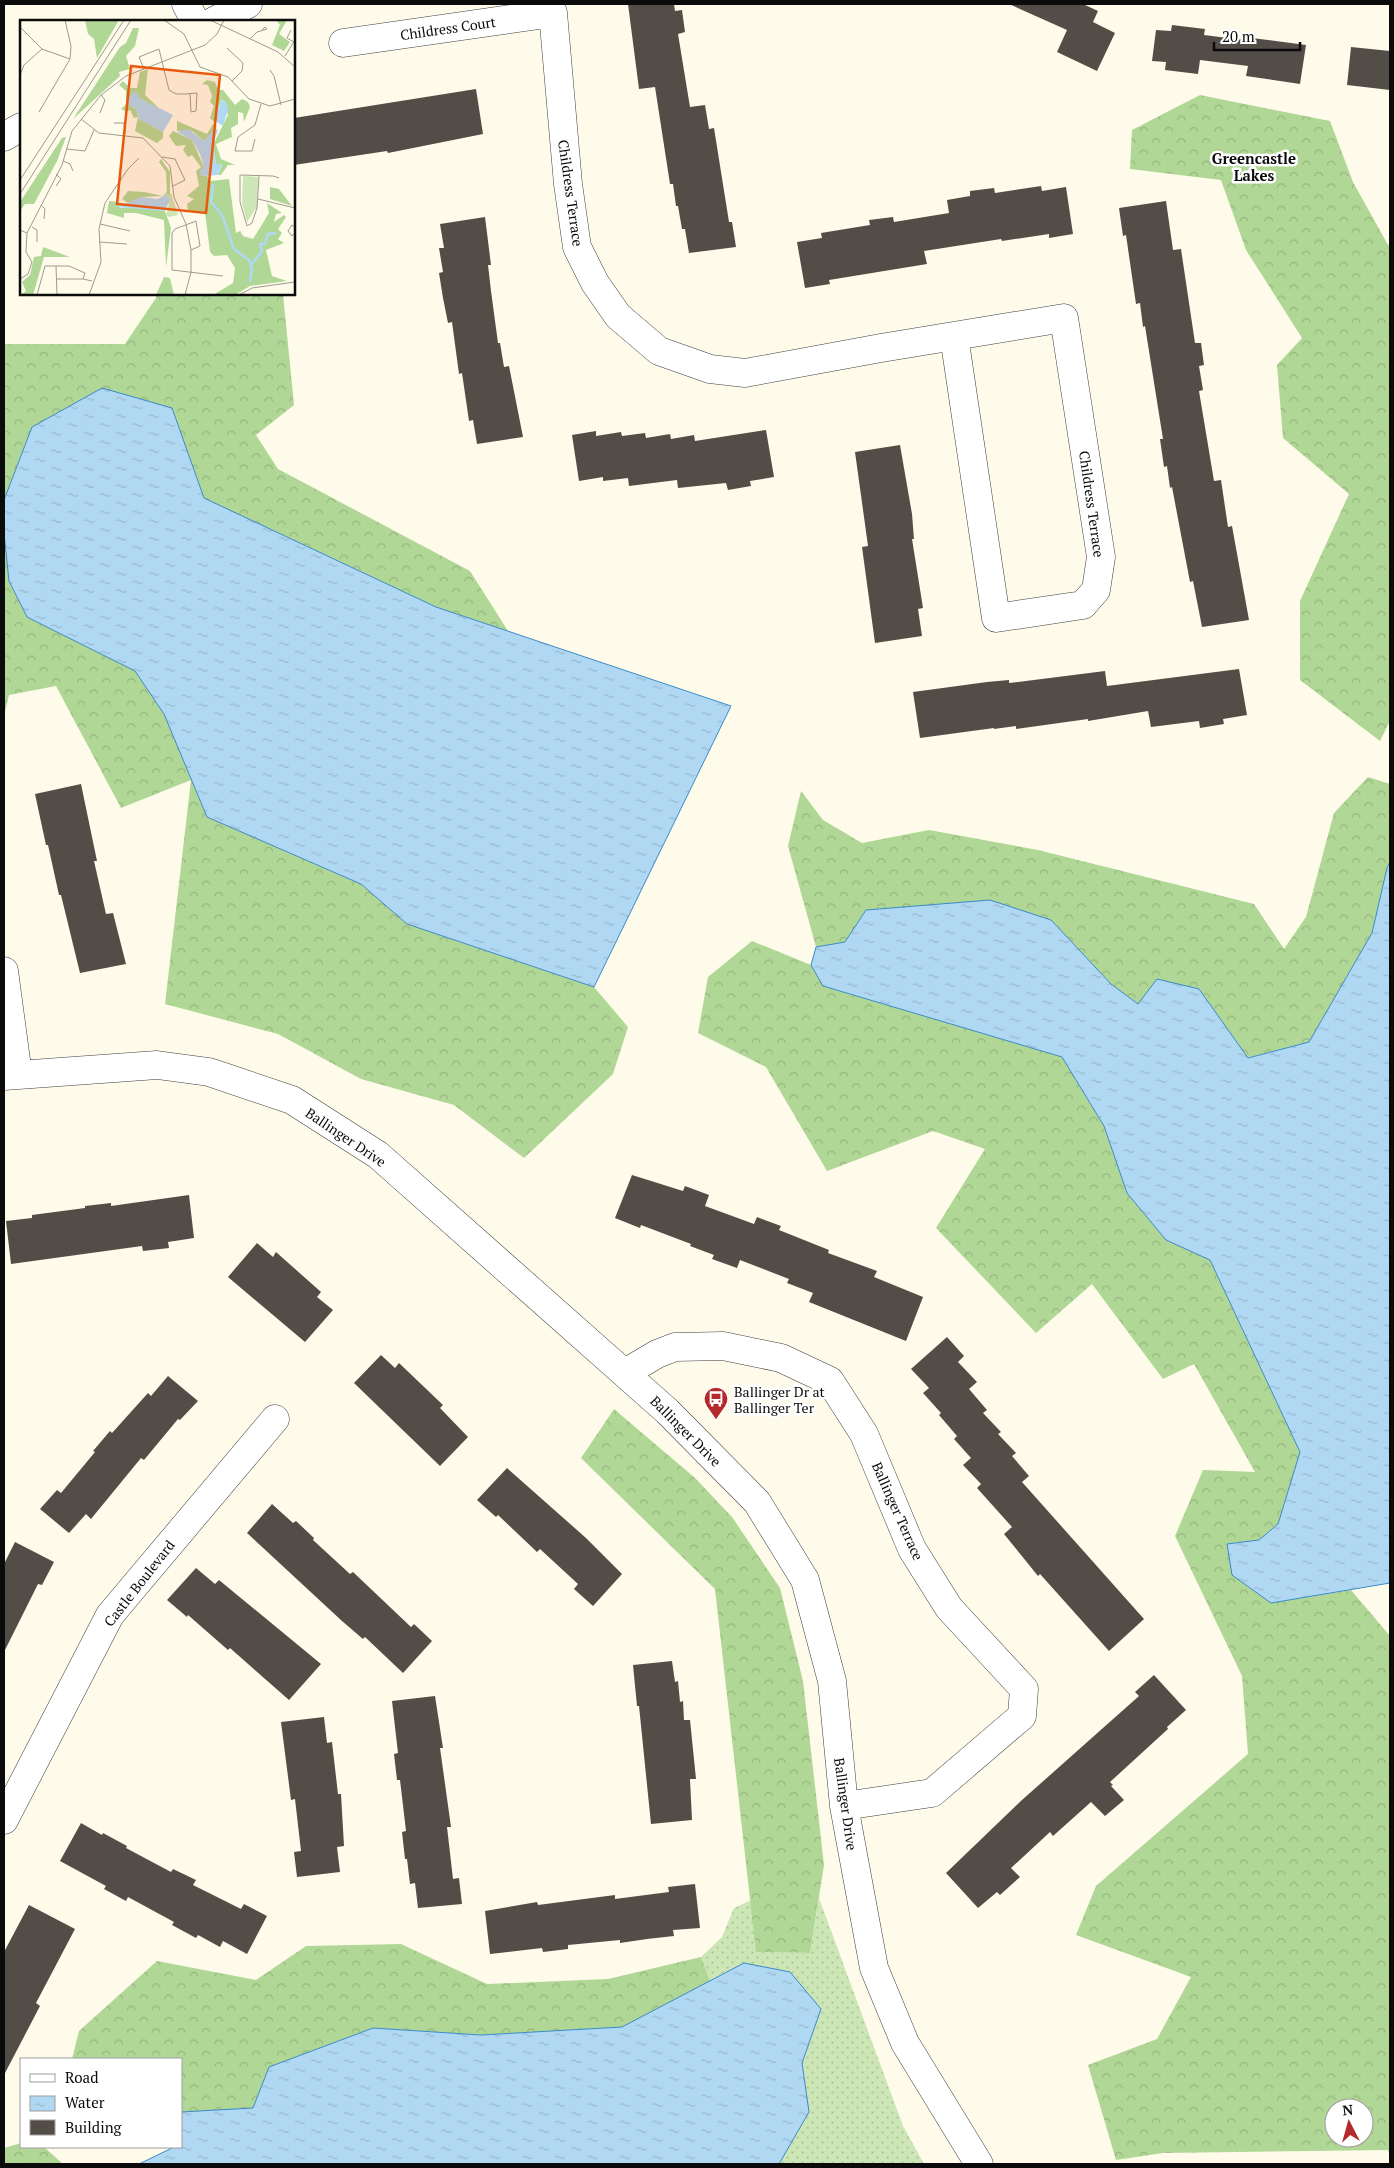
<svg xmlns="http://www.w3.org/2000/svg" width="1394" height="2168" viewBox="0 0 1394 2168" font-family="'PT Serif',serif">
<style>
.grass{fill:url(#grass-dots)}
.forest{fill:url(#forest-crowns);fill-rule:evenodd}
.water{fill:url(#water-ripples);stroke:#3a8ac8}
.building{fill:#534d48}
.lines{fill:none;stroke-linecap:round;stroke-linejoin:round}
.minor-casing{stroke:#3e3e3e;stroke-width:29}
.minor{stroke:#fff;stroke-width:28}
.labels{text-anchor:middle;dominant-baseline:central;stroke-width:5;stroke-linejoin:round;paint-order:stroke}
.street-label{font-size:14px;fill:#0b0b0b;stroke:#fff}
.poi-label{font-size:14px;fill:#0b0b0b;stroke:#fff;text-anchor:start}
.neighbourhood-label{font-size:15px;font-weight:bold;fill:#0b0b0b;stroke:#fff}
.inset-river{fill:none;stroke:#b1d8f3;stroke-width:2.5}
.inset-road{fill:none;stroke:#9d9b91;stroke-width:1}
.view{fill:#e8590c;fill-opacity:0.15;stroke:#e8590c;stroke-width:2.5}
.inset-edge{fill:none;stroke:#0b0b0b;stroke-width:2.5}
</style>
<defs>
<pattern id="grass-dots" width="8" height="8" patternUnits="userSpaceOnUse" patternTransform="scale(1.25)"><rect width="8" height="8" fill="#cde6b6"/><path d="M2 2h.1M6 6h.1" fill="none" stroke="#afc49b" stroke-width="1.8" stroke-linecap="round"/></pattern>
<pattern id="forest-crowns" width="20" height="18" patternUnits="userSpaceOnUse" patternTransform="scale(1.25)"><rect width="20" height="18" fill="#b0d795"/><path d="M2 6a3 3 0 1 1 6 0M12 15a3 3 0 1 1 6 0" fill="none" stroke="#96b77f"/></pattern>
<pattern id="water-ripples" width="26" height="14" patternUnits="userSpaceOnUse" patternTransform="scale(1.25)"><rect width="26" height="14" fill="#b1d8f3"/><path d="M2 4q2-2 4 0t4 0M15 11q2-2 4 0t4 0" fill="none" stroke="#97b8cf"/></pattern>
</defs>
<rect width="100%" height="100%" fill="#fefbea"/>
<path class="grass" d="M 819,1898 L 903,2126 L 924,2164 L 779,2164 L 809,2112 L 802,2063 L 821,2008 L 744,1963 L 710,1981 L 701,1957 L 722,1937 L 734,1908 L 751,1900 L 757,1952 L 810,1953 Z"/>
<path class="forest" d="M 1200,95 L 1330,121 L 1353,182 L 1388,245 L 1390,244 L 1390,721 L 1380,741 L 1300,680 L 1300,601 L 1349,494 L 1283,438 L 1277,365 L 1302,338 L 1246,250 L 1221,180 L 1130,169 L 1132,130 Z
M 156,294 L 283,294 L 294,405 L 256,435 L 278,469 L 470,571 L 508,631 L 436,607 L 204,498 L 172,408 L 32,427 L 4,500 L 4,344 L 125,344 L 156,298 Z
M 4,533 L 9,581 L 27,617 L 135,671 L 164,714 L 207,817 L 361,884 L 407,924 L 594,987 L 628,1027 L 613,1074 L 524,1158 L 454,1105 L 361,1079 L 278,1034 L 165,1004 L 191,780 L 121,808 L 56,686 L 9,695 L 4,716 Z
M 1368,777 L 1390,784 L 1390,862 L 1387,868 L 1372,933 L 1309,1042 L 1247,1058 L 1199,989 L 1138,1004 L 1111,984 L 1051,920 L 866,910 L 845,942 L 816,947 L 788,846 L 801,791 L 823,820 L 862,843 L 929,830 L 1038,850 L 1254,904 L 1284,949 L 1306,917 L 1334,813 Z
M 752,941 L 811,965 L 823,986 L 1062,1057 L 1104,1126 L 1127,1193 L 1166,1240 L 1210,1260 L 1300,1452 L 1278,1524 L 1259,1540 L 1271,1603 L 1351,1590 L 1390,1636 L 1390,2155 L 1388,2150 L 1163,2153 L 1116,2160 L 1088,2065 L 1157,2039 L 1191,1977 L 1076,1935 L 1096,1886 L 1248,1754 L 1242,1676 L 1175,1536 L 1203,1470 L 1255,1472 L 1194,1364 L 1163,1379 L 1092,1284 L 1036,1333 L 936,1228 L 985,1149 L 933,1131 L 827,1171 L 766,1067 L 698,1033 L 708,977 ZM 1334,2108 L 1364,2108 L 1364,2138 L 1334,2138 Z
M 614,1409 L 695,1478 L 732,1517 L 780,1588 L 803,1681 L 824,1865 L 810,1953 L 756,1952 L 715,1589 L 581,1458 Z
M 401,1944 L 487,1984 L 608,1979 L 701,1957 L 710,1981 L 622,2027 L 481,2035 L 373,2028 L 270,2067 L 253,2108 L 181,2112 L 181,2059 L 72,2059 L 79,2031 L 157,1961 L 256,1980 L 306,1946 Z
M 21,2143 L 21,2147 L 44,2147 L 63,2164 L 4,2164 L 4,2148 Z"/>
<path class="water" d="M 102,388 L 172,408 L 204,498 L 436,607 L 731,706 L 594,987 L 407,924 L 361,884 L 207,817 L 164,714 L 135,671 L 27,617 L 9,581 L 4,533 L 4,500 L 32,427 Z
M 1390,862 L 1390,1583 L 1271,1603 L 1232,1575 L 1227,1544 L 1259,1540 L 1278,1524 L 1300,1452 L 1210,1260 L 1166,1240 L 1127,1193 L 1104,1126 L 1062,1057 L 823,986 L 811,965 L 816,947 L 845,942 L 866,910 L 990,900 L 1051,920 L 1111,984 L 1138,1004 L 1157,979 L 1199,989 L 1248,1058 L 1309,1042 L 1372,933 L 1387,868 Z
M 744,1963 L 790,1972 L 821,2009 L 802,2063 L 809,2112 L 779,2164 L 139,2164 L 174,2147 L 181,2147 L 181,2112 L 253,2108 L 269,2067 L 373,2028 L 481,2035 L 622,2027 Z"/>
<path class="building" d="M 628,4 L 674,4 L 675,11 L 682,10 L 685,32 L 678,34 L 690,107 L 705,105 L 709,129 L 714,128 L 729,222 L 732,222 L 736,247 L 689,253 L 685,229 L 682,229 L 678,206 L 676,206 L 673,184 L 670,184 L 655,87 L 639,89 Z
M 1009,4 L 1083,4 L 1098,11 L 1093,22 L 1115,33 L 1097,71 L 1057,52 L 1067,30 Z
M 1172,25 L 1205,29 L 1204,35 L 1251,41 L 1252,38 L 1306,45 L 1300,84 L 1246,76 L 1248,66 L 1200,60 L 1198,74 L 1165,70 L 1166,62 L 1152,61 L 1156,30 L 1171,31 Z
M 1351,47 L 1390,51 L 1390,90 L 1347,85 Z
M 476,89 L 483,134 L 388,153 L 387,151 L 294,165 L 294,118 Z
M 1041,186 L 1042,191 L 1066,187 L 1073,234 L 1049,238 L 1049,234 L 1002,241 L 1001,239 L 924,251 L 927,264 L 829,280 L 830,284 L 805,288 L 797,242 L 822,238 L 821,233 L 870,225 L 869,220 L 893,217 L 894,222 L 949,213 L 947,200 L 970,196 L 970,191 L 994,188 L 995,193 Z
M 1166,201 L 1173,250 L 1181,249 L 1195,343 L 1201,343 L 1204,365 L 1199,366 L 1203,390 L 1199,391 L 1214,481 L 1221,480 L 1228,527 L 1232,526 L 1249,620 L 1202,627 L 1193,581 L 1190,582 L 1172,487 L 1170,488 L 1167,466 L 1164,467 L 1160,439 L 1163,439 L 1145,326 L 1143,327 L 1140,303 L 1136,304 L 1126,235 L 1123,236 L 1119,208 Z
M 485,217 L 491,265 L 488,265 L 491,291 L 498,343 L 500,343 L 504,367 L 509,366 L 523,437 L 477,444 L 473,420 L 469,421 L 462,373 L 459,374 L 452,322 L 448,323 L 443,298 L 439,273 L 443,272 L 439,248 L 444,248 L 440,224 Z
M 766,430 L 774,477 L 750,481 L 751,486 L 728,490 L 726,483 L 678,488 L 677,480 L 629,486 L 628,478 L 603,481 L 603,477 L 579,481 L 572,435 L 596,431 L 596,436 L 621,432 L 622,436 L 645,433 L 646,438 L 670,434 L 671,439 L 694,435 L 695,441 Z
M 900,445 L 912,514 L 914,539 L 912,539 L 923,608 L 918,609 L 922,636 L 875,643 L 862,547 L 868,546 L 855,452 Z
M 1239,669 L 1247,715 L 1223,719 L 1224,724 L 1200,728 L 1199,721 L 1151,727 L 1148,711 L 1088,721 L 1088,719 L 1016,729 L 1016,726 L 994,729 L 994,728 L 920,738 L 913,692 L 987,682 L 1009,680 L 1009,683 L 1105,671 L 1107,686 Z
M 81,784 L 97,861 L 94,861 L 106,914 L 113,913 L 126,964 L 80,973 L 61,895 L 59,895 L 48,845 L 46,845 L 35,794 Z
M 632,1175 L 683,1191 L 685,1186 L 709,1195 L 705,1206 L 754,1224 L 757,1217 L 781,1226 L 779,1230 L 829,1250 L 828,1253 L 877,1271 L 874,1277 L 923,1297 L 906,1341 L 809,1302 L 813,1293 L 787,1283 L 789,1279 L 740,1260 L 737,1268 L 712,1259 L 714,1255 L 690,1246 L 691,1244 L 641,1225 L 640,1228 L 615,1218 Z
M 189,1195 L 194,1238 L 168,1242 L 169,1248 L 143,1251 L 142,1246 L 11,1264 L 6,1221 L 32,1218 L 32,1215 L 85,1208 L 85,1206 L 111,1203 L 111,1206 Z
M 257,1243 L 273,1257 L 276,1252 L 321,1292 L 317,1297 L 333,1310 L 305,1342 L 228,1277 Z
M 947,1337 L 964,1356 L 958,1362 L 977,1382 L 969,1389 L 987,1410 L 983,1413 L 1001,1432 L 998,1434 L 1016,1453 L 1012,1456 L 1029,1476 L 1022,1482 L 1144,1619 L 1109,1651 L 1040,1574 L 1038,1576 L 1004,1534 L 1012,1527 L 977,1488 L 981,1484 L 963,1465 L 971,1458 L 954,1439 L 957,1436 L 939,1415 L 941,1413 L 923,1393 L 929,1388 L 911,1369 Z
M 381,1355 L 395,1368 L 399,1363 L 443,1405 L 440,1408 L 468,1437 L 440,1466 L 354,1383 Z
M 168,1376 L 198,1401 L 180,1420 L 178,1419 L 144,1460 L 141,1458 L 91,1519 L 86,1514 L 69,1533 L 40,1509 L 57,1490 L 61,1493 L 95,1452 L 93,1451 L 110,1431 L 112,1433 L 148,1393 L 151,1396 Z
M 507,1468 L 586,1538 L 622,1574 L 593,1606 L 574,1589 L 578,1584 L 540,1549 L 537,1552 L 498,1515 L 496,1517 L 477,1500 Z
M 272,1504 L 293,1523 L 296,1521 L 314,1538 L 313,1540 L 350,1574 L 353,1572 L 411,1627 L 414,1624 L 432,1641 L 403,1673 L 365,1637 L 363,1639 L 342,1621 L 247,1533 Z
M 15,1542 L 54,1562 L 42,1585 L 38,1584 L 4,1652 L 4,1564 Z
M 196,1568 L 215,1584 L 219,1580 L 321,1664 L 289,1700 L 230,1648 L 228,1650 L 188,1615 L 187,1617 L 167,1600 Z
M 672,1661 L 675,1682 L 678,1681 L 680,1702 L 683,1701 L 684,1720 L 690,1720 L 696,1779 L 690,1779 L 692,1820 L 651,1824 L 639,1706 L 637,1706 L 633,1665 Z
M 1154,1675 L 1186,1710 L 1167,1727 L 1168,1729 L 1110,1782 L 1113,1785 L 1111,1786 L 1124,1800 L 1105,1816 L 1091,1802 L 1053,1836 L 1050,1832 L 1011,1868 L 1020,1877 L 1000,1895 L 997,1892 L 978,1908 L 946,1873 L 1022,1800 L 1139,1696 L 1135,1692 Z
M 435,1696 L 443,1748 L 440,1748 L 451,1827 L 447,1827 L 453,1879 L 459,1878 L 462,1904 L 418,1908 L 415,1883 L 410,1884 L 407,1859 L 405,1859 L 402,1832 L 406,1831 L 400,1780 L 397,1780 L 394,1754 L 398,1753 L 392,1701 Z
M 324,1717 L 327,1743 L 332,1742 L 338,1794 L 341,1794 L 344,1846 L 337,1847 L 340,1872 L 297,1877 L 294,1852 L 301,1851 L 295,1799 L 291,1800 L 281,1722 Z
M 81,1823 L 102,1835 L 103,1833 L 127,1846 L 126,1848 L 171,1872 L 173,1869 L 196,1880 L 193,1885 L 241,1909 L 244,1904 L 267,1916 L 247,1954 L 223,1941 L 220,1947 L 198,1935 L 196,1938 L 172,1925 L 174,1922 L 128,1897 L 126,1901 L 104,1889 L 106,1886 L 60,1861 Z
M 695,1884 L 700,1928 L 673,1930 L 674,1936 L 647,1939 L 620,1943 L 620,1940 L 568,1945 L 568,1949 L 543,1952 L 542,1948 L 490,1954 L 485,1911 L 537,1902 L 538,1905 L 615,1895 L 615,1899 L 669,1892 L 668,1887 Z
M 29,1905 L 75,1929 L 36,2003 L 40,2006 L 4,2075 L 4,1952 Z"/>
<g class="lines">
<defs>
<path id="minor" d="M 186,4 L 195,21
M 549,4 L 553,13 L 568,184 L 577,247 L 595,283 L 618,316 L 659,351 L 710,369 L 745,373 L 881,348 L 1064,318 L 1101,557 L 1096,590 L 1083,605 L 996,618 L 954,336
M 214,21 L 248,4
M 343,43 L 553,13
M 4,137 L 21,127
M 4,971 L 18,1075
M 4,1076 L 157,1065 L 209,1072 L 292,1100 L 378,1155 L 667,1411 L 757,1502 L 805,1580 L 832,1681 L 844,1806 L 874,1968 L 905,2043 L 979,2164
M 625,1373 L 657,1354 L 675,1347 L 723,1346 L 781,1358 L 830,1381 L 864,1434 L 912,1549 L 949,1608 L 1024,1689 L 1022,1716 L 932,1793 L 844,1806
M 4,1820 L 110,1615 L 275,1419"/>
</defs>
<use href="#minor" class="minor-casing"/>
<use href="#minor" class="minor"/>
</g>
<defs>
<symbol id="bus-pin" viewBox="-11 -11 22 30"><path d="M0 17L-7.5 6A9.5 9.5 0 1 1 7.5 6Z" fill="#b5292b" stroke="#fff"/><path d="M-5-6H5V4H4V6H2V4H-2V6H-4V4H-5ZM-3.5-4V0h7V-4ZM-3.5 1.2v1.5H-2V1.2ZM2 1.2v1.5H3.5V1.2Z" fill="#fff"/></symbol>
</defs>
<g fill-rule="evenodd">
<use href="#bus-pin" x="702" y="1385" width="28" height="38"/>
</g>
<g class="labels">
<g class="street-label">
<text transform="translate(448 28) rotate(-8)">Childress Court</text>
<text transform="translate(571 193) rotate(82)">Childress Terrace</text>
<text transform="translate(1092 504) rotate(82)">Childress Terrace</text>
<text transform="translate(346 1137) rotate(34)">Ballinger Drive</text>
<text transform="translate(686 1431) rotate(45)">Ballinger Drive</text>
<text transform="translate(898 1511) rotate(66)">Ballinger Terrace</text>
<text transform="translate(139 1583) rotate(-52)">Castle Boulevard</text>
<text transform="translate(846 1804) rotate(82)">Ballinger Drive</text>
</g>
<g class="poi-label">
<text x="734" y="1391">Ballinger Dr at<tspan x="734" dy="16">Ballinger Ter</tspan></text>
</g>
<g class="neighbourhood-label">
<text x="1254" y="158">Greencastle<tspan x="1254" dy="17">Lakes</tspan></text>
</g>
</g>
<g transform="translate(20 20)">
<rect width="275" height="275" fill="#fefbea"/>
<path d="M 223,156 L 238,157 L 237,187 L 227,202 L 222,183 ZM 147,171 L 150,175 L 151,172 L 158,195 L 149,197 L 146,195 L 149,185 L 143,175 Z" fill="#cde6b6"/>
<path d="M 65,0 L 99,0 L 77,38 L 74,19 L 68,14 ZM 256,0 L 267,0 L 259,14 L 270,22 L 264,31 L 252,25 L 260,5 ZM 113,8 L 119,8 L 115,26 L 106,36 L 110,49 L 99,52 L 100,56 L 53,99 L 100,27 L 106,23 ZM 128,49 L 125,75 L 140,89 L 121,79 L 109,85 L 116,89 L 119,99 L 143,112 L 143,118 L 137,123 L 115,111 L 118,97 L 114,98 L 110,90 L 107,92 L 101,89 L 106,84 L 106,71 L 99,65 L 103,61 L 110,68 L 117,68 L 120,52 ZM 187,60 L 195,62 L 198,70 L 203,70 L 215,85 L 222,79 L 228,82 L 230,87 L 224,102 L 223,93 L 218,92 L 218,104 L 211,108 L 212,117 L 196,124 L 201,139 L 215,145 L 208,145 L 201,155 L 198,155 L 202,145 L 196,144 L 193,125 L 208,95 L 204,81 L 201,80 L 194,102 L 190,98 L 194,86 L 190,82 L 192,76 L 188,65 L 182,64 ZM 157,101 L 187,114 L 193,104 L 197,106 L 188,121 L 184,121 L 172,111 L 157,111 ZM 153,111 L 172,120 L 184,147 L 181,156 L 187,156 L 190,161 L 209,159 L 216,213 L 220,211 L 223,216 L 233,219 L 249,193 L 247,183 L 262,193 L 256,194 L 254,202 L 264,195 L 266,197 L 258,209 L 262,213 L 258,219 L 264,223 L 246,230 L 252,256 L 267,261 L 230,266 L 215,275 L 193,275 L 213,263 L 215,248 L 207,235 L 194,236 L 190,232 L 185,192 L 168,190 L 167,184 L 174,179 L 167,176 L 179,166 L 176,151 L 181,147 L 172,135 L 168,137 L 163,130 L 166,125 L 156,126 L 149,116 ZM 46,117 L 37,141 L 14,184 L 5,184 L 0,191 L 0,182 L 42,118 ZM 141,139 L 150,152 L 150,175 L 147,175 L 146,152 L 139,142 ZM 250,167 L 259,169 L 272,186 L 250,179 ZM 108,171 L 124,172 L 143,176 L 122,177 L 108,183 L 102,179 ZM 89,181 L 99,182 L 100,188 L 114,187 L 145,191 L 151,208 L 146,247 L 144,200 L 116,193 L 104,193 L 104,198 L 87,193 ZM 23,227 L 50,237 L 24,237 L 13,275 L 0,275 L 6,271 L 2,262 L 10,255 L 14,237 L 21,236 ZM 144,257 L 150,258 L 154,275 L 136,275 Z" fill="#b0d795"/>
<path d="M 115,71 L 121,79 L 153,95 L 143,112 L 119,99 L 116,89 L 109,85 L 108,78 ZM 201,80 L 206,82 L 208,90 L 203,106 L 195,101 ZM 195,108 L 198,110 L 193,124 L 196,144 L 202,144 L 198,155 L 182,156 L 179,152 L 184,147 L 180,134 L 172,120 L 157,112 L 168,109 L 184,121 ZM 146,175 L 150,179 L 145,191 L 96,187 L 122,177 L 137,179 Z" fill="#b1d8f3"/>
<path class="inset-river" d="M 193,164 L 191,182 L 202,195 L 214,229 L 229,240 L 232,249 L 230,262M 231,245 L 242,231 L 240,224 L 245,224 L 248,214 L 256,213"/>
<path class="inset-road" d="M 144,0 L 164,14 L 180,47 L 208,57 L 229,79 L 250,86 L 275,79M 190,0 L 258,32 L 275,47M 0,7 L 22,29 L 50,39M 271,10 L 267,18 L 274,22M 230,19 L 237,12 L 247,9 L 245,7 L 242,10M 207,28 L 223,43 L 222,51 L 212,61M 265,36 L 275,20M 124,49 L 119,37 L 139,29 L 149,70 L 156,74 L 165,74 L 177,73 L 176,91 L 171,92 L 170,73M 250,50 L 254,56 L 261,85M 0,55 L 4,45 L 22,29M 19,92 L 50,39 L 51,26 L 45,0M 80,93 L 85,80 L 81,75M 61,99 L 79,113 L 123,118 L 150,146 L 154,177 L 166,204 L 171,230 L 171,252 L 165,275M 94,103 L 104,103 L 105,114M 235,119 L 232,131 L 215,131 L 218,117 L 235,105 L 241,84M 47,129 L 65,131 L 74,110M 142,137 L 155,139 L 165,160 L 153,166M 43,141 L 50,144 L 53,151M 239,156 L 237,188 L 232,203 L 227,206 L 220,182 L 220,155 L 253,156 L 259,158M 0,160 L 104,0M 36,166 L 41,159 L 36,154M 0,174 L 111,0M 238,179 L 275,188M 21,185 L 25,189 L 24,199M 80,204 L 110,211M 12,207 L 17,210 L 17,222M 275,207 L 272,205 L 268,211 L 272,216 L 275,213M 0,210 L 7,213 L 6,232 L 12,242 L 8,254 L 0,259M 7,213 L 42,145 L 52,111 L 81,75 L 106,56 L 185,25 L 197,14 L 204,0M 79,222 L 107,224M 171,230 L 180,226 L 176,201 L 155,209 L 152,213 L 152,250 L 203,256M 36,246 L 37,275M 36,259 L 63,259M 17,275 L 25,246 L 49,246 L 65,253 L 63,259 L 72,261M 69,275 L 81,242 L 79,209 L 85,183 L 108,149 L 119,138M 219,275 L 232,268 L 275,262"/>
<path class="view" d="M 111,46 L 200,55 L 186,193 L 97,184 Z"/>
<rect width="275" height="275" class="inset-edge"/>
</g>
<rect width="1394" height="2168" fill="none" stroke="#0b0b0b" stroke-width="10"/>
<rect x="20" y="2058" width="162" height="90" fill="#ffffff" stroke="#9d9d9d"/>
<rect x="30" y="2074" width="25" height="8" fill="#ffffff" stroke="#9d9d9d"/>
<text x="65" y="2083" font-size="15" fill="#0b0b0b">Road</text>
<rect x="30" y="2096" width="25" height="15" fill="url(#water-ripples)" stroke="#9d9d9d"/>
<text x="65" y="2108" font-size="15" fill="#0b0b0b">Water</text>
<rect x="30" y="2120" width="25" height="15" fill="#534d48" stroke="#9d9d9d"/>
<text x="65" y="2133" font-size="15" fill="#0b0b0b">Building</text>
<g transform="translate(1349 2123) rotate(354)"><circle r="24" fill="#ffffff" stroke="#9d9d9d"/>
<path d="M0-4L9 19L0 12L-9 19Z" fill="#b5292b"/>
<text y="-8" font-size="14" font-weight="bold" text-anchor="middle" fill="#0b0b0b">N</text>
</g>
<path d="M1214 42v8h86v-8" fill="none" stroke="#0b0b0b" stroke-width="2.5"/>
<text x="1222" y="42" font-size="15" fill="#0b0b0b" stroke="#ffffff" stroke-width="4" paint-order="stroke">20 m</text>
</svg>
